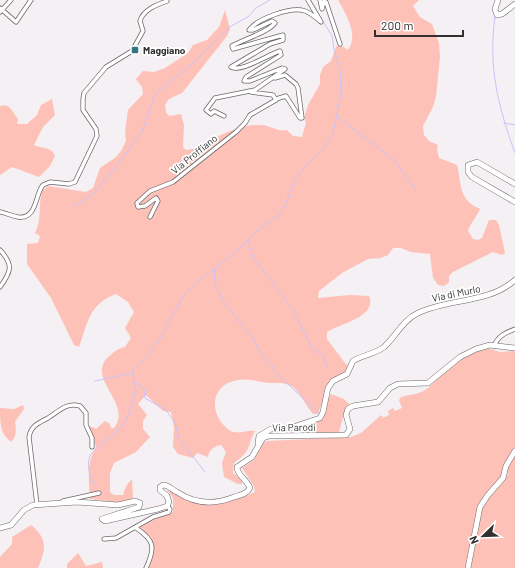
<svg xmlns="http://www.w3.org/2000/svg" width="515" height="568" viewBox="0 0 515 568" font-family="Barlow,sans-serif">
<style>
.green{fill:#fec1b7}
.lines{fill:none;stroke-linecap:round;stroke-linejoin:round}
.stream{stroke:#c9c3f9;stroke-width:1}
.street-casing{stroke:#6b686a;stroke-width:5}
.secondary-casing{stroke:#6b686a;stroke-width:6}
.street{stroke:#fff;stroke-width:3.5}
.secondary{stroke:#fff;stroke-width:5}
.poi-dot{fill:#317585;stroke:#fff;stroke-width:1.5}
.labels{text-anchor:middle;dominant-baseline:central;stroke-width:3.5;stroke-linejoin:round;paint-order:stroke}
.poi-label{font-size:10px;font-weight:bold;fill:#312f30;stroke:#fff;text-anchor:start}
.street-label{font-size:10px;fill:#312f30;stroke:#fff}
</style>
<rect width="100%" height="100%" fill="#f4f0f3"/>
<path class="green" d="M 338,0 L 419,0 L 413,6 L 420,17 L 432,24 L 439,43 L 440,57 L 436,96 L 433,107 L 423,126 L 424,135 L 429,141 L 438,145 L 437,149 L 439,158 L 457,165 C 462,185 458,199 480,209 C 477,216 470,224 468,231 L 473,239 L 478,240 L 482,238 L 489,220 L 496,220 L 499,225 L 505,253 L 502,255 L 493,252 L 453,272 L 449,276 L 449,282 L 444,286 L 438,285 L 433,278 L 430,254 L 411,252 L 401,248 L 393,248 L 388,255 L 381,258 L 368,259 L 342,273 L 319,291 L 318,298 L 350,295 L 369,296 C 378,317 338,324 327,332 L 327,339 L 348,367 L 346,372 L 329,383 L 318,414 L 313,414 C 306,406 301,394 293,387 C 286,382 277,383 269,383 C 259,382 249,378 238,380 C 210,384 208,414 229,430 C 238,436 246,429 255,431 C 246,448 252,450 234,463 L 233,473 L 242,480 L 242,484 L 238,484 L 224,477 L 222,463 L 226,452 L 221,445 C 214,446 209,450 208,457 L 197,453 L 193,458 L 178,454 L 173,447 L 174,428 L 171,412 L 163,411 L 146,395 L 138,404 L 147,415 L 143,421 L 143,429 L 150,437 L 136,452 L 114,463 L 110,473 L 110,492 L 114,495 L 123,495 L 126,486 L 132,479 L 133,498 L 122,503 L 90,499 C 89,481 86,463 96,447 L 89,427 L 90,426 L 96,429 L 105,421 L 110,424 L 111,428 L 114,428 C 133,404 87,380 107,358 C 114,352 117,349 125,347 L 131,338 L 125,328 L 134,312 L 128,302 L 116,294 C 89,304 88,322 79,347 L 74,345 L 51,298 L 27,264 L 27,244 L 38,243 L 40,236 L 35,233 C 42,220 38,205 42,191 L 48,186 L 86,192 L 93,188 L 100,168 L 116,157 L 121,151 L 126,141 L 125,132 L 128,110 L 143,94 L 142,87 L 136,79 L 143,71 L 154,72 L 165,68 L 188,53 L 193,45 L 207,40 L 219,27 L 225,10 L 230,29 L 227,36 L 182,93 L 169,99 L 165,105 L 166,112 L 169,116 L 181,114 L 184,125 L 183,147 L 186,150 L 193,149 C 214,139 237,124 260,125 C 271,125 276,132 287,130 L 293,136 L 302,137 L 306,123 L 304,118 L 308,105 L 320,84 L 320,75 L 323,67 L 331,61 L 336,47 L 339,44 L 348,50 C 359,35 346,14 338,0 Z
M 52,99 L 55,115 L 43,127 L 34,145 C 42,149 51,146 55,156 L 50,166 L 39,177 L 12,167 L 0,175 L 0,106 C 11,103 12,112 18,119 L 17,124 L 27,124 L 37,115 L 41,105 Z
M 487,348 L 500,352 L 515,351 L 515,448 L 508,458 L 500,480 L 483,498 L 477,507 L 465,568 L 148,568 C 156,550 157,539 139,528 L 158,517 L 173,512 L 173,498 L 167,490 C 174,491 181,499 189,501 C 211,510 234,501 255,492 L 254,486 L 242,468 L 254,460 L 263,443 L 267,441 L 351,437 L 361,433 L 381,415 L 383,418 L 389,415 L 388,411 L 393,408 L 395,411 L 402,408 L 399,400 L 401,397 C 409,395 421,394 428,388 C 443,374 465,352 487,348 Z
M 331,394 L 344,399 L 350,405 L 345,410 L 339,432 L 338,433 L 308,433 L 306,428 L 323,419 L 328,399 Z
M 23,405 L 24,409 L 15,422 C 16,429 17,436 11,442 C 0,434 0,423 0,408 L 14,409 Z
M 515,456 L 515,568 L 471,568 L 482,507 L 489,497 L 504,481 L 508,474 L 508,466 Z
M 31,525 C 48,539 46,549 38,568 L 0,568 L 0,557 L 12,544 L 12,537 Z
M 78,553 L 86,566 L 102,562 L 103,568 L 67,568 L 67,564 Z"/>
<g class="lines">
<path class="stream" d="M 495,17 C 488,67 498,106 515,153
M 338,117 L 395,161 L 416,190
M 504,123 L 515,125
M 73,207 L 93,194 L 122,159 L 142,131 L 154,97 L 160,90 L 194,62 L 231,26 L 248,17 L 256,8 L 270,0
M 248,240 L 253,257 L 293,310 L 312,348 L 323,356 L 327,367
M 215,269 C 208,290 242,324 254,340 C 257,345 259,351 263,356 C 268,363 272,363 275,372 L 320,414
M 95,381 L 131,373
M 136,383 L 144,389 L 145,398 L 166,410 L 175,423 L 179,439 L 205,472
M 97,487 C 89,480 85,461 92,453 C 106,438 119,435 128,415 C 131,406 137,394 135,385 C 134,380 132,375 133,370 L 147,356 L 161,337 L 182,298 L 189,289 L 239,249 L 257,231 L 279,215 L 284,208 L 294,181 L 309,162 L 323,150 L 333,133 L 341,94 L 340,69 L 334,49 L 332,36 L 310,0"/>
<defs>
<path id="street" d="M 320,0 L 322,9 L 324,1 L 326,2 L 340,44
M 0,8 L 16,22 L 31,0
M 0,12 L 11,0
M 275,78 L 285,75 L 296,84 L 298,88 L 302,118 L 300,118 L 286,96 L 276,99
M 224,116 L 214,111 L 211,114 L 206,110 L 215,98 L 255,90 L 285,69 L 282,68 L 250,81 L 244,81 L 246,77 L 281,55 L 280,51 C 269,54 241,73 231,67 L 270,44 L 283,40 L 283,35 L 233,49 L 232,46 C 242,40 269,32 275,23 L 272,21 L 253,30 L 249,30 C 257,19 291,6 305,11 C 311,13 316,18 321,22 L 308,0
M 0,212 C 6,213 12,216 18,217 C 37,220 35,194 43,185 L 50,182 L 69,184 L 75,182 L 97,136 L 96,129 L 83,110 L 83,99 L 84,93 L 106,67 L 132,51 L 143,31 L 140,21 C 143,10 156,5 167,1
M 150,217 L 158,201 L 156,198 L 145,206 L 138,207 L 137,203 L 150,191 L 173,182 L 183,174 L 236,132 L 245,123 L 250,115 L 276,100 L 273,95 L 251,92
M 0,250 C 14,265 11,272 0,287
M 494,346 C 498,336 505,333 515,329
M 63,501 L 99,493
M 37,505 L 29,437 C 31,425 39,423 48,418 C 59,411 67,402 80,406 L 86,413 L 86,425 L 92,438 L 92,447
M 136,528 C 154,540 156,547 146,568
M 104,539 L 116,538 L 153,517 L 169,512 L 170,509 L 167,506"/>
<path id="secondary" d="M 498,0 L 495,9 L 497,15 L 502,14 L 515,4
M 515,184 L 477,162 L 468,165 L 468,172 L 472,177 L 515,202
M 258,443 L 259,436 L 271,429 L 290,428 L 320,418 L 323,412 L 328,388 L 333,381 L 347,374 L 353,361 C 363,355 375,354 384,347 C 396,336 403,320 418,313 C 449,298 488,304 515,280
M 0,528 L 11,525 L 24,510 L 33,505 L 77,502 L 118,505 L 135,501 L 140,503 L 139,507 L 102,519 L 105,521 L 158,509 L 167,506 L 169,502 L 167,496 L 160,490 L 160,487 L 163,485 C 169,485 172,490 177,492 C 195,504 214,505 234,497 C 240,495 247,494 250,488 C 247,479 237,476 237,467 L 252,457 L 263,438 L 269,436 L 346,435 L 350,429 L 346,415 L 348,409 L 353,406 L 378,402 L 390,388 L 398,384 L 428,383 L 460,357 L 476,349 L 490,345 L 515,348
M 468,568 L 480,507 L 488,495 L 503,478 L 506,466 L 515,451"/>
</defs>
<use href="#street" class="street-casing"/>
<use href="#secondary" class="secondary-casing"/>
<use href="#street" class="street"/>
<use href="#secondary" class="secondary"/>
</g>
<rect class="poi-dot" x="131" y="46" width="8" height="8" rx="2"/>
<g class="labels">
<g class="poi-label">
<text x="143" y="50">Maggiano</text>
</g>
<g class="street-label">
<text transform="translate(194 154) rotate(-39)">Via Proffiano</text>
<text transform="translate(456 293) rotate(-12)">Via di Murlo</text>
<text transform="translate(294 427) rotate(-1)">Via Parodi</text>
</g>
</g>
<g transform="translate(483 536) rotate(247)" stroke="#ffffff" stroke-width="3" paint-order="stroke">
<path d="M0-3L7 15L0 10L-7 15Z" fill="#312f30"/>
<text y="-6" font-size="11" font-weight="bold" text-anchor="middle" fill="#312f30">N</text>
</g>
<path d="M375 30v6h88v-6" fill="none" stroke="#312f30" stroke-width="2"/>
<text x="381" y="30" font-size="12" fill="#312f30" stroke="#ffffff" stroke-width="3" paint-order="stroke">200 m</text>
</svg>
